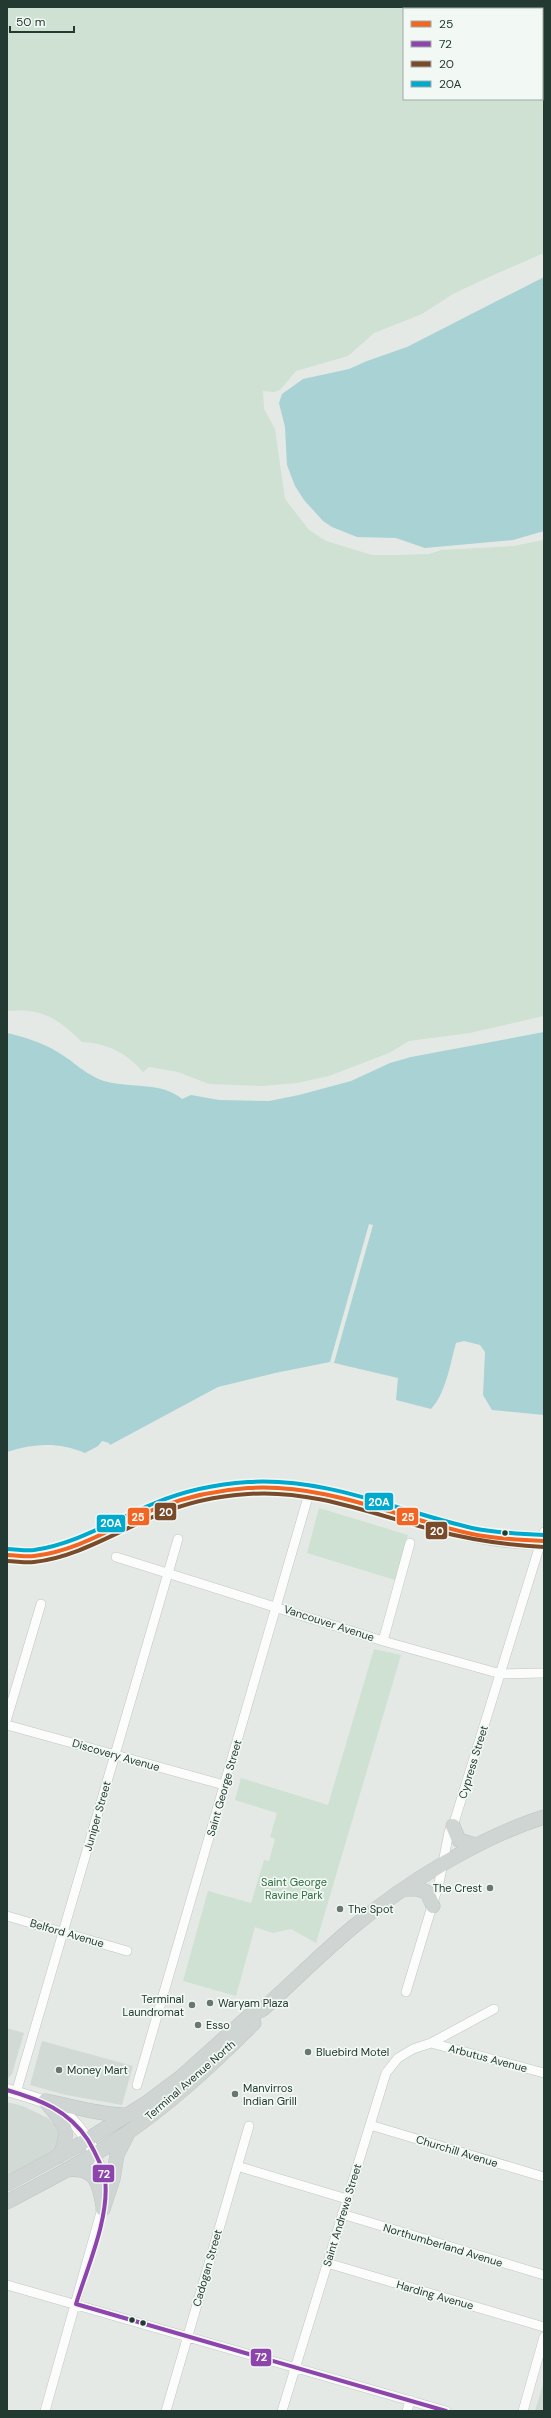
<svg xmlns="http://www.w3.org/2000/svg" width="551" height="2418" viewBox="0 0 551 2418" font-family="'DM Sans',sans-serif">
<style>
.built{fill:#d2dad6}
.green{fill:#cee1d2;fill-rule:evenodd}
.water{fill:#a8d2d3}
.pier{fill:#e4e9e6}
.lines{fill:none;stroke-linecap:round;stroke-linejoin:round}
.street-casing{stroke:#c1c6c3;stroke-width:10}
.secondary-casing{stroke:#c0c6c3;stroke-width:13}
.primary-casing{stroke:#bdc4c2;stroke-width:15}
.highway-casing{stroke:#bdc4c2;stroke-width:17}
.street{stroke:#fbfcfb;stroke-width:9}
.secondary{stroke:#fbfcfb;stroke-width:12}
.primary{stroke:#ced5d2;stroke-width:14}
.highway{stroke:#bbc1bf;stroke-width:16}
.bus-1-casing{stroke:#f2f8f4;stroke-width:7}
.bus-2-casing{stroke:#f2f8f4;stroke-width:7}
.bus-3-casing{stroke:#f2f8f4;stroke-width:7}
.bus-4-casing{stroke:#f2f8f4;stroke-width:7}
.bus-1{stroke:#f26522;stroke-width:4}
.bus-2{stroke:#8e44ad;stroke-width:4}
.bus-3{stroke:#7a4b2a;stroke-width:4}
.bus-4{stroke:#00a9ce;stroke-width:4}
.bus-dot{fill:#233a32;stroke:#f2f8f4;stroke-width:1.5}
.poi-dot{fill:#677771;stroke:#f2f8f4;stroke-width:1.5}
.labels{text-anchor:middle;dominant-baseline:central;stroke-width:3.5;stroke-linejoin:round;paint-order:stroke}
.street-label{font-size:11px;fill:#233a32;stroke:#f2f8f4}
.park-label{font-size:11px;fill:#316e42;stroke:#f2f8f4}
.poi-label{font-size:11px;fill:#233a32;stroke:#f2f8f4;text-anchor:start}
.line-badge{stroke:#f2f8f4;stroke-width:1.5}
.badge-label{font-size:11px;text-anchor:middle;font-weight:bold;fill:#fff}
</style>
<rect width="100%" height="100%" fill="#e4e9e6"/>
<path class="built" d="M 7,2028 L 24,2033 L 12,2074 L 7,2079 Z
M 42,2041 L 133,2066 L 122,2105 L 66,2095 L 30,2085 Z
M 7,2102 L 23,2106 L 48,2118 L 55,2125 L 60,2141 L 53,2154 L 7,2178 Z
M 544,2381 L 544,2411 L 535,2411 Z"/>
<path class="green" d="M 7,7 L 544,7 L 544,253 L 489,277 L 453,294 L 422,314 L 374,333 L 348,356 L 296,371 L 280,390 L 274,392 L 263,391 L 264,409 L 275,429 L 285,499 L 309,530 L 326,541 L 372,555 L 399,555 L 429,554 L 441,550 L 513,546 L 544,540 L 544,1016 L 470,1033 L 409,1041 L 389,1053 L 329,1076 L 297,1083 L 263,1086 L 209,1084 L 178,1072 L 149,1067 L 143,1072 C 127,1053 107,1043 82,1042 C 57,1018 43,1008 7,1011 ZM 404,9 L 542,9 L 542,99 L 404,99 Z
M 319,1508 L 408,1535 L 395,1580 L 307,1553 Z
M 374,1649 L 401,1655 L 316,1943 L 291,1929 L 273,1933 L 255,1927 L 236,1996 L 183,1981 L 208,1891 L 251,1903 L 264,1860 L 269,1861 L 275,1839 L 270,1837 L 277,1813 L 235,1800 L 241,1778 L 328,1805 Z"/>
<path class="water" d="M 544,277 L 544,531 L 513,540 L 425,548 L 396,538 L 357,537 L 332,527 L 323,521 L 304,500 L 295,486 L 287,465 L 285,427 L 279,403 L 282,394 L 303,379 L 349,369 L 367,361 L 407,347 Z
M 544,1032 L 544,1415 L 492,1410 L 483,1395 L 485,1352 L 480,1345 L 464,1341 L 456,1343 C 450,1364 446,1393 431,1409 L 396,1400 L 398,1378 L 330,1362 L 275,1373 L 218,1387 L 110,1445 L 109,1443 L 102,1441 L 98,1446 L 85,1453 C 59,1442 34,1443 7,1452 L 7,1033 C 24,1037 41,1042 56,1051 C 74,1061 87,1077 108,1082 C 132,1088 163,1082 182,1099 L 191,1095 L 219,1100 L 269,1101 L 299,1095 L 351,1081 L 390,1063 L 411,1057 Z"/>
<path class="pier" d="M 369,1224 L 373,1225 L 334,1363 L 330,1362 Z"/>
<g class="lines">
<defs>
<path id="street" d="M 116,1557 L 383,1641 L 501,1674 L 544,1673
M 383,1641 L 410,1543
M 7,1718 L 41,1604
M 7,1725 L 224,1785
M 7,1916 L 127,1951
M 406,1992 L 439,1883 L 449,1832 L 453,1826 L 544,1532
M 431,2043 L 544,2073
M 137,2085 L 310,1490
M 16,2093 L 178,1539
M 370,2125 L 544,2177
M 95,2153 L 104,2175 L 105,2192
M 237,2166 L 347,2199
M 342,2214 L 544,2275
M 327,2263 L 544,2327
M 7,2285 L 446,2411
M 45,2411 L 103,2205
M 166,2411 L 249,2126
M 282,2411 L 386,2073 L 398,2058 L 413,2049 L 431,2043 L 494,2009
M 407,2411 L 410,2400
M 523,2411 L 544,2337"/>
<path id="secondary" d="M 7,2090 C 56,2104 69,2108 95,2153"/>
<path id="primary" d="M 453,1826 L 459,1840 L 475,1845
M 406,1889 L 417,1889 L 427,1892 L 433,1906
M 45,2101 C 73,2106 100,2115 128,2115
M 45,2101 C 62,2121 73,2130 59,2156
M 66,2170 C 95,2167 99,2181 103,2206
M 7,2184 L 77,2146 L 145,2104 L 181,2077 L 249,2016 L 263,2009 C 293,1982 322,1953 353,1927 C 406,1883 478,1838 544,1817
M 7,2202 C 44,2182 83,2163 118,2139 C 168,2106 212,2065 254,2023
M 103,2209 L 113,2179 L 117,2155 L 127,2135"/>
<path id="highway" d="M 7,1555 C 16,1555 25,1557 34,1556 C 72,1553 122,1522 158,1508 C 190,1495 225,1488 261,1487 C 358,1486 446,1544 544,1541"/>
</defs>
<use href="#street" class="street-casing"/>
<use href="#secondary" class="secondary-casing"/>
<use href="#primary" class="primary-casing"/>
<use href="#highway" class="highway-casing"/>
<use href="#street" class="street"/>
<use href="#secondary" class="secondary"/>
<use href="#primary" class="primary"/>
<use href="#highway" class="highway"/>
<defs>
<path id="bus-1" d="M 7,1555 C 16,1555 25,1557 34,1556 C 78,1551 117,1525 157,1508 C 186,1497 217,1490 248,1488 C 326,1483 398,1518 472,1534 C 496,1539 520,1540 544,1541"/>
<path id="bus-2" d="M 7,2090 C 41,2100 68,2110 88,2140 C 95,2152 102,2165 105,2179 C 110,2217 87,2268 76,2304
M 76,2304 L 446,2411"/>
<path id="bus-3" d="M 7,1561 C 16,1561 25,1563 34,1562 C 79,1557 119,1530 160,1514 C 188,1502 218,1496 248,1494 C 313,1489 375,1515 437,1531 C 472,1540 507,1545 544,1547"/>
<path id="bus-4" d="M 7,1549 C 16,1549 25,1551 34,1550 C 77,1544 115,1519 155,1503 C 184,1491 216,1484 248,1482 C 326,1477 398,1511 472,1528 C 496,1533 520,1534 544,1535"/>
</defs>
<use href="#bus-1" class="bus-1-casing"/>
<use href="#bus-2" class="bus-2-casing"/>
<use href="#bus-3" class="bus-3-casing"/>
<use href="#bus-4" class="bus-4-casing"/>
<use href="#bus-1" class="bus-1"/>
<use href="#bus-2" class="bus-2"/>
<use href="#bus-3" class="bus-3"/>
<use href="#bus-4" class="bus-4"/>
</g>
<g class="bus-dot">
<circle cx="505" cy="1533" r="3.5"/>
<circle cx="132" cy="2320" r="3.5"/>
<circle cx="143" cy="2323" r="3.5"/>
</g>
<g class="poi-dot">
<circle cx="490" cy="1888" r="4"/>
<circle cx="340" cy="1909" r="4"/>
<circle cx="210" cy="2003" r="4"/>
<circle cx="192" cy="2005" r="4"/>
<circle cx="198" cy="2025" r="4"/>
<circle cx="308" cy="2052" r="4"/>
<circle cx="59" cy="2070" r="4"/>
<circle cx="235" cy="2094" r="4"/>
</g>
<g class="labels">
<g class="street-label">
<text transform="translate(329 1623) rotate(18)">Vancouver Avenue</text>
<text transform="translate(116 1755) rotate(16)">Discovery Avenue</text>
<text transform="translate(473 1762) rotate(-73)">Cypress Street</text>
<text transform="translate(224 1788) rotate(-74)">Saint George Street</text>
<text transform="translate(97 1816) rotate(-74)">Juniper Street</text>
<text transform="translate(67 1933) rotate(16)">Belford Avenue</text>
<text transform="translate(488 2058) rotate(15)">Arbutus Avenue</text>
<text transform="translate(190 2080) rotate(-41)">Terminal Avenue North</text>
<text transform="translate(457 2151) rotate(17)">Churchill Avenue</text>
<text transform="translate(342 2215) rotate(-73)">Saint Andrews Street</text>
<text transform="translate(443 2245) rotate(17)">Northumberland Avenue</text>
<text transform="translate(207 2268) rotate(-74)">Cadogan Street</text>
<text transform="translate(435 2295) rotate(16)">Harding Avenue</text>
</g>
<g class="park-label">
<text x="294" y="1882">Saint George<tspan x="294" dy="13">Ravine Park</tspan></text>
</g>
<g class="poi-label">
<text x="482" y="1888" text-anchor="end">The Crest</text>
<text x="348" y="1909">The Spot</text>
<text x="184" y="1999" text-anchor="end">Terminal<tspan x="184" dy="13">Laundromat</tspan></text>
<text x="218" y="2003">Waryam Plaza</text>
<text x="206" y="2025">Esso</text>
<text x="316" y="2052">Bluebird Motel</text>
<text x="67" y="2070">Money Mart</text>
<text x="243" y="2088">Manvirros<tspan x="243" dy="13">Indian Grill</tspan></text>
</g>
</g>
<g class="line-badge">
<rect x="364" y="1492" width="30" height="19" rx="4" fill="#00a9ce"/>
<rect x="154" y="1502" width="23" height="19" rx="4" fill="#7a4b2a"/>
<rect x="127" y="1507" width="23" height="19" rx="4" fill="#f26522"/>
<rect x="396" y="1507" width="23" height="19" rx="4" fill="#f26522"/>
<rect x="96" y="1514" width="30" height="19" rx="4" fill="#00a9ce"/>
<rect x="425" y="1521" width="23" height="19" rx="4" fill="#7a4b2a"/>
<rect x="92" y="2164" width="23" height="19" rx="4" fill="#8e44ad"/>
<rect x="250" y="2348" width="22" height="19" rx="4" fill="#8e44ad"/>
</g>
<g class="badge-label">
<text x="379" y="1506">20A</text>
<text x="166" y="1516">20</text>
<text x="138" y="1521">25</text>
<text x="408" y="1521">25</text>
<text x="111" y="1527">20A</text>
<text x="437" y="1535">20</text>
<text x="104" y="2178">72</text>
<text x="261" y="2361">72</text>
</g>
<rect width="551" height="2418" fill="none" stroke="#233a32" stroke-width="16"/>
<rect x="403" y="8" width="140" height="92" fill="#f2f8f4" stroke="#9faca6"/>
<rect x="411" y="21" width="20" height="6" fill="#f26522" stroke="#9faca6"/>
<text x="439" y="28" font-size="12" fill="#233a32">25</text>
<rect x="411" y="41" width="20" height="6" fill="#8e44ad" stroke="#9faca6"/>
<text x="439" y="48" font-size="12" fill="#233a32">72</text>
<rect x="411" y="61" width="20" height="6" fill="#7a4b2a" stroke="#9faca6"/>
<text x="439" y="68" font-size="12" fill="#233a32">20</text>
<rect x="411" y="81" width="20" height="6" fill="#00a9ce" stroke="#9faca6"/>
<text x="439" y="88" font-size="12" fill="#233a32">20A</text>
<path d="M10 26v6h64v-6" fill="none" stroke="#233a32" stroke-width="2"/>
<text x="16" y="26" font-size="12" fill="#233a32" stroke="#f2f8f4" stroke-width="3" paint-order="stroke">50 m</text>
</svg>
